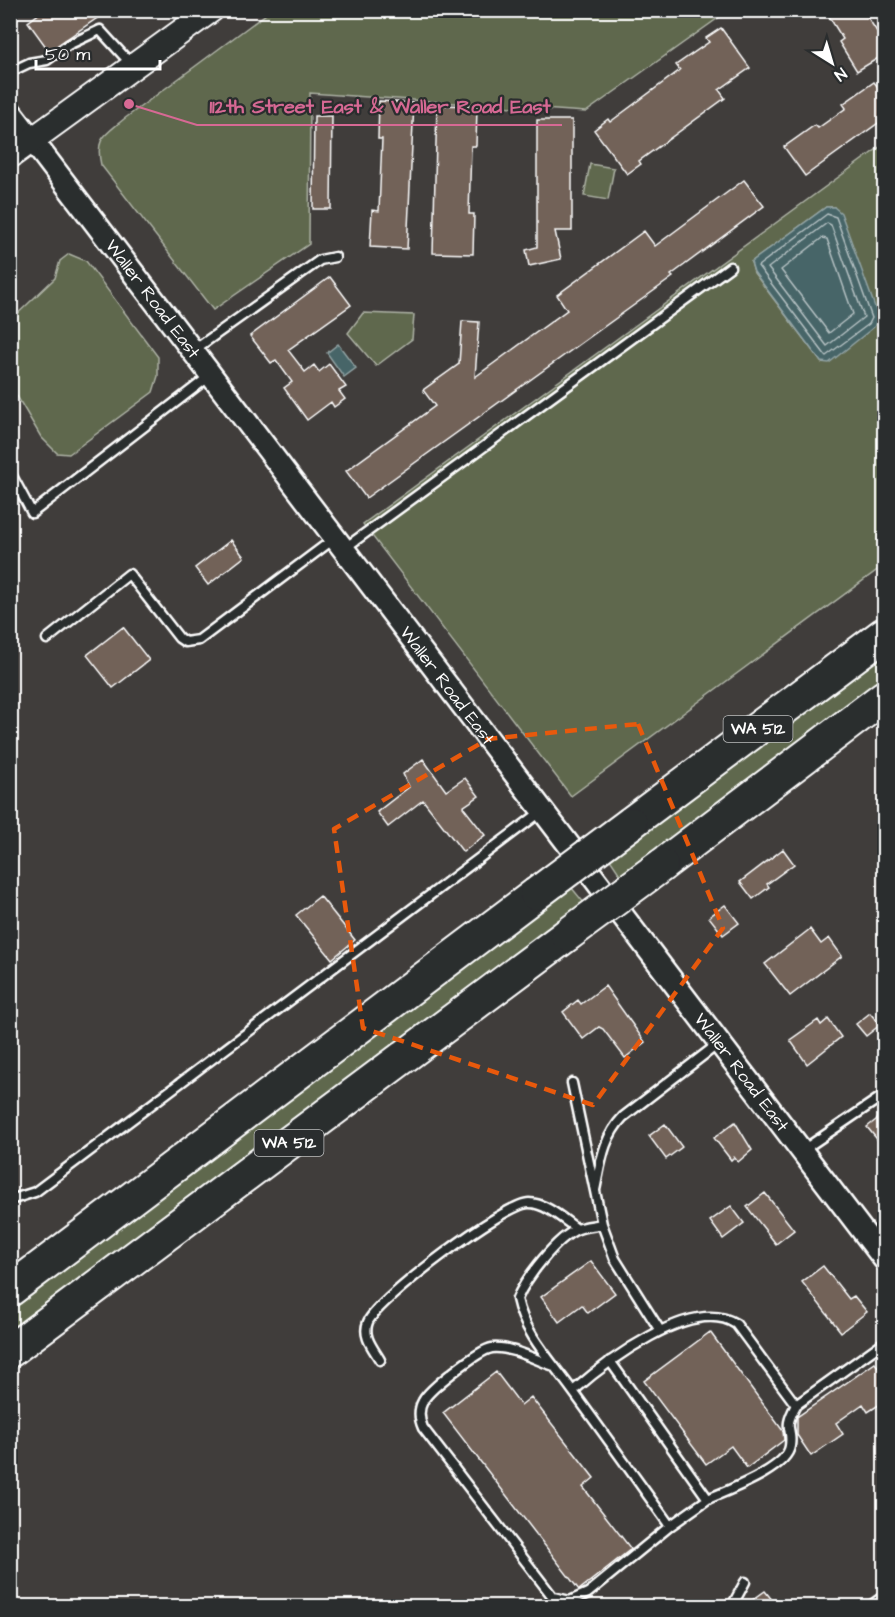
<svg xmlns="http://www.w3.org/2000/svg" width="895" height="1617" viewBox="0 0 895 1617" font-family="'Architects Daughter',sans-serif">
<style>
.green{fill:#5e674d;stroke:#aeb3a6;stroke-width:1.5;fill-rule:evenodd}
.water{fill:#476568;stroke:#91a3a4;stroke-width:1.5}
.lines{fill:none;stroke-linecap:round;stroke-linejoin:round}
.shore{stroke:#b5c1c3;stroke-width:1.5}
.building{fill:#726259;stroke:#fff;stroke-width:1.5}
.service-casing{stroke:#fff;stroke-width:13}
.tertiary-casing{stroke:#fff;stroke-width:26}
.secondary-casing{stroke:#fff;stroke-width:28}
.motorway-casing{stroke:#fff;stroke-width:36}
.service{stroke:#2a2d2e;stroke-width:8}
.tertiary{stroke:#2a2d2e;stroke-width:21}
.secondary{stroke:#2a2d2e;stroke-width:24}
.motorway{stroke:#2a2d2e;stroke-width:32}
.motorway-bridge-casing{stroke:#fff;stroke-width:36;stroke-linecap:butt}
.motorway-bridge{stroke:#2a2d2e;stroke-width:32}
.marked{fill:none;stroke:#e8590c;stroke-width:4.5;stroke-dasharray:12 8;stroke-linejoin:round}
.labels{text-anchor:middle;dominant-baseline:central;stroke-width:4.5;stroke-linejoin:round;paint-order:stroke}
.shield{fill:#2a2d2e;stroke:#bfc0c0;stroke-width:1.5}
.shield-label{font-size:16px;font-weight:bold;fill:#fff}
.street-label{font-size:18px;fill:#fff;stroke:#2a2d2e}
.leader{fill:none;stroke:#d76994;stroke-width:2}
.callout-dot{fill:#d76994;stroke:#2a2d2e;stroke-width:2}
.callout-label{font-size:20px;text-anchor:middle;font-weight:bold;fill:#d76994;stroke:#2a2d2e;stroke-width:4.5;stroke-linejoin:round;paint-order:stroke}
</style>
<rect width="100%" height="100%" fill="#403d3b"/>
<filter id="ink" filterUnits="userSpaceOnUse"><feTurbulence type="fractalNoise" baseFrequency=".0167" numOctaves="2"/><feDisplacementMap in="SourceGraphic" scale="12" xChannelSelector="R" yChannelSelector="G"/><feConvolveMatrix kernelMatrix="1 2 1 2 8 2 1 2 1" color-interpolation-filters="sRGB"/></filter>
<g filter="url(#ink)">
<path class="green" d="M 270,11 L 270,10 L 728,11 L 586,112 L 310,93 L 309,244 L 213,310 L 101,165 C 95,138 104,136 124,119 Z
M 884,144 L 884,565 L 571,796 L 363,524 ZM 826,207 L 834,207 L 821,362 L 754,273 L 751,262 Z
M 590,164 L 614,168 L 608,200 L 584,196 Z
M 69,254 L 86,261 L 158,357 L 158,376 L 153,392 L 69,454 L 57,453 L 41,437 L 11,386 L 11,320 L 55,278 L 60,261 Z
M 363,313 L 414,315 L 412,339 L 376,366 L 348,333 Z
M 884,653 L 884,679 L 621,876 L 609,858 Z
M 571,887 L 585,904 L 11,1333 L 11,1310 Z"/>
<path class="water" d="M 826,207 L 834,207 L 841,213 L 879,318 L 874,327 L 829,363 L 821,362 L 754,272 L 751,262 Z
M 338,344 L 356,368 L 344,377 L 327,353 Z"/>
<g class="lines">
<path class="shore" d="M 827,214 L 836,217 L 872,318 L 869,324 L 826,356 L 758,266 Z
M 827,223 L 831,225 L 864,317 L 827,346 L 768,268 Z
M 822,238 L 827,239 L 853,314 L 829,333 L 781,270 Z"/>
</g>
<path class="building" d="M 44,10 L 109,10 L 49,51 L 28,22 Z
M 825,10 L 863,10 L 885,44 L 885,54 L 857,71 L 839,42 L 843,39 Z
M 721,28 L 750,68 L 719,90 L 725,98 L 639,161 L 641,164 L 627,174 L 594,130 L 608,119 L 610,122 L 680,70 L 676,65 L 709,42 L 706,38 Z
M 874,82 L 885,96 L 885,118 L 805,176 L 784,147 L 815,125 L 818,128 L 846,108 L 843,104 Z
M 379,101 L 414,103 L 407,249 L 370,247 L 372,210 L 379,211 L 382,139 L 378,139 Z
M 437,105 L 477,106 L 476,146 L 471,146 L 469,214 L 474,214 L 473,254 L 433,253 Z
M 314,116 L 332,116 L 331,209 L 313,209 Z
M 537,120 L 572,120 L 572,231 L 555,231 L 561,259 L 529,266 L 526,250 L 537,247 Z
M 744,180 L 764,206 L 671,275 L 673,277 L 366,498 L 346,471 L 435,406 L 423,390 L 459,364 L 462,321 L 479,322 L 475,377 L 567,310 L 557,295 L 644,231 L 655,246 Z
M 330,277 L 351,305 L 288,350 L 305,372 L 314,365 L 319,372 L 329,364 L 346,387 L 339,391 L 345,399 L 334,407 L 331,402 L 307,420 L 284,388 L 292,382 L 276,360 L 271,363 L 250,336 Z
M 231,540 L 244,557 L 208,585 L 195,568 Z
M 123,627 L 149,660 L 113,688 L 87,655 Z
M 423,759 L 446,791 L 465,778 L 479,796 L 463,807 L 485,835 L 463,852 L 423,800 L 388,827 L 377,812 L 409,787 L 403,774 Z
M 783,849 L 794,864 L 767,884 L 769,887 L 753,899 L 740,882 Z
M 320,896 L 355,940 L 332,959 L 296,915 Z
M 725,905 L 739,923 L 723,935 L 709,917 Z
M 810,929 L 821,944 L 829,938 L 842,956 L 790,996 L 765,964 Z
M 605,986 L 645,1042 L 625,1058 L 603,1029 L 599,1027 L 583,1039 L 563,1012 L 578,1000 L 581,1004 Z
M 870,1013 L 880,1025 L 866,1036 L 856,1024 Z
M 828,1019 L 841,1037 L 807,1064 L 790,1040 L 818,1020 L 821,1025 Z
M 885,1113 L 885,1149 L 867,1127 Z
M 735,1122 L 752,1150 L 738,1162 L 734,1157 L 731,1160 L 714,1138 Z
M 665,1124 L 682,1147 L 666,1159 L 649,1136 Z
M 765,1193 L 794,1230 L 776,1244 L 747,1207 Z
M 731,1206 L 744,1223 L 723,1239 L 710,1221 Z
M 591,1261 L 615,1293 L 588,1313 L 582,1305 L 559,1322 L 541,1297 Z
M 823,1266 L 849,1299 L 854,1296 L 867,1312 L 841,1332 L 802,1282 Z
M 710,1332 L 783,1431 L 784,1440 L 747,1468 L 731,1446 L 706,1464 L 644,1381 Z
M 875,1363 L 885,1376 L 885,1401 L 868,1412 L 863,1404 L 836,1423 L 843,1434 L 811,1456 L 797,1435 L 797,1417 Z
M 496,1372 L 521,1405 L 531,1397 L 594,1478 L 583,1487 L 631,1549 L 579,1590 L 443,1413 Z
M 765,1591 L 777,1606 L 744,1606 Z"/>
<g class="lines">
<defs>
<path id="service" d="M 10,72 L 29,63 L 47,60 L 68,45 L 100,30 L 132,65
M 194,350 L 320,260 L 335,257
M 10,472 L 32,513 L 211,375
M 345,548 L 730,267
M 47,639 L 129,574 L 179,638 L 185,642 L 199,640 L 335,538
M 572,1083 L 602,1224 L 615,1259 L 659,1329
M 803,1150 L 884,1095
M 595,1190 C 601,1162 603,1138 623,1117 L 718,1044
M 10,1200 L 35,1192 L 542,811
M 380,1360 C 373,1348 362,1336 368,1322 C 378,1299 505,1203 529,1203 C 546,1203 564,1220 577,1229
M 610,1361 L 708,1499 C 728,1490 787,1469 790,1446 C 793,1426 782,1431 796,1405
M 554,1366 C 536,1360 511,1346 492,1348 C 479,1350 429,1389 423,1401 C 418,1410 419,1419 423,1428 L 553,1597 L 570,1601 L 588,1593 L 670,1526 C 637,1480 605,1435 572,1390 C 552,1362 524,1333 517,1299 C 525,1279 557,1237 578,1229 C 585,1226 594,1226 602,1224
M 573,1391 C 605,1363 693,1295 736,1324 L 796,1405 L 884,1342
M 670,1526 L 708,1499
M 732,1606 L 745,1582
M 870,1606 L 884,1596"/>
<g id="tertiary">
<path id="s1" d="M 10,111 L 884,1259"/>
</g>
<path id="secondary" d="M 10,156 L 211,10"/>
<path id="motorway" d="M 631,823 L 884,634
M 662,865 L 884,697
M 10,1290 L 536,894
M 10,1351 L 567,935"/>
</defs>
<use href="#service" class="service-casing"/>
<use href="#tertiary" class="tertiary-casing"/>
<use href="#secondary" class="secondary-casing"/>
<use href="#motorway" class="motorway-casing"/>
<use href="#service" class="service"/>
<use href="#tertiary" class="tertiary"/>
<use href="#secondary" class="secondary"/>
<use href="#motorway" class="motorway"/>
<defs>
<path id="motorway-bridge" d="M 536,894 L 631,823
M 567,935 L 662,865"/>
</defs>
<use href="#motorway-bridge" class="motorway-bridge-casing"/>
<use href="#motorway-bridge" class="motorway-bridge"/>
</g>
</g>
<path class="marked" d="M 638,724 L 723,928 L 593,1105 L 363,1028 L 334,829 L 488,739 Z"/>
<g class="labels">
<g class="shield">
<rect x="723.5" y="716" width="69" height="26" rx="4.5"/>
<rect x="254.5" y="1130" width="69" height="26" rx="4.5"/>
</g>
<g class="shield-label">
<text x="758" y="729">WA 512</text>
<text x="289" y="1143">WA 512</text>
</g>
<g class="street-label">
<text stroke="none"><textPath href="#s1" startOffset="236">Waller Road East</textPath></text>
<text stroke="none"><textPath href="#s1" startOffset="722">Waller Road East</textPath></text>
<text stroke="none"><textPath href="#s1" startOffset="1208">Waller Road East</textPath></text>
</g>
</g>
<path class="leader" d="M129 104L197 125H562"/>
<circle class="callout-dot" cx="129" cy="104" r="6"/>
<g class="callout-label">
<text x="380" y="113">112th Street East &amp; Waller Road East</text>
</g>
<rect width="895" height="1617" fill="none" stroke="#2a2d2e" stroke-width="36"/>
<rect x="18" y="18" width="859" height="1581" fill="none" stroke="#fff" stroke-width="2" filter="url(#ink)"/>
<g transform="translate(832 63) rotate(143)" stroke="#2a2d2e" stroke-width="4.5" paint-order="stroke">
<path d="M0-4.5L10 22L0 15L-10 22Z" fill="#ffffff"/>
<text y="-9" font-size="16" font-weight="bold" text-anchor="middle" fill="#ffffff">N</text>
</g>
<path d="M36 60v9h124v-9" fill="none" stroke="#ffffff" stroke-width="3"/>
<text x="45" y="60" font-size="18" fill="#ffffff" stroke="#2a2d2e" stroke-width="4.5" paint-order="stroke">50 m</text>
</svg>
